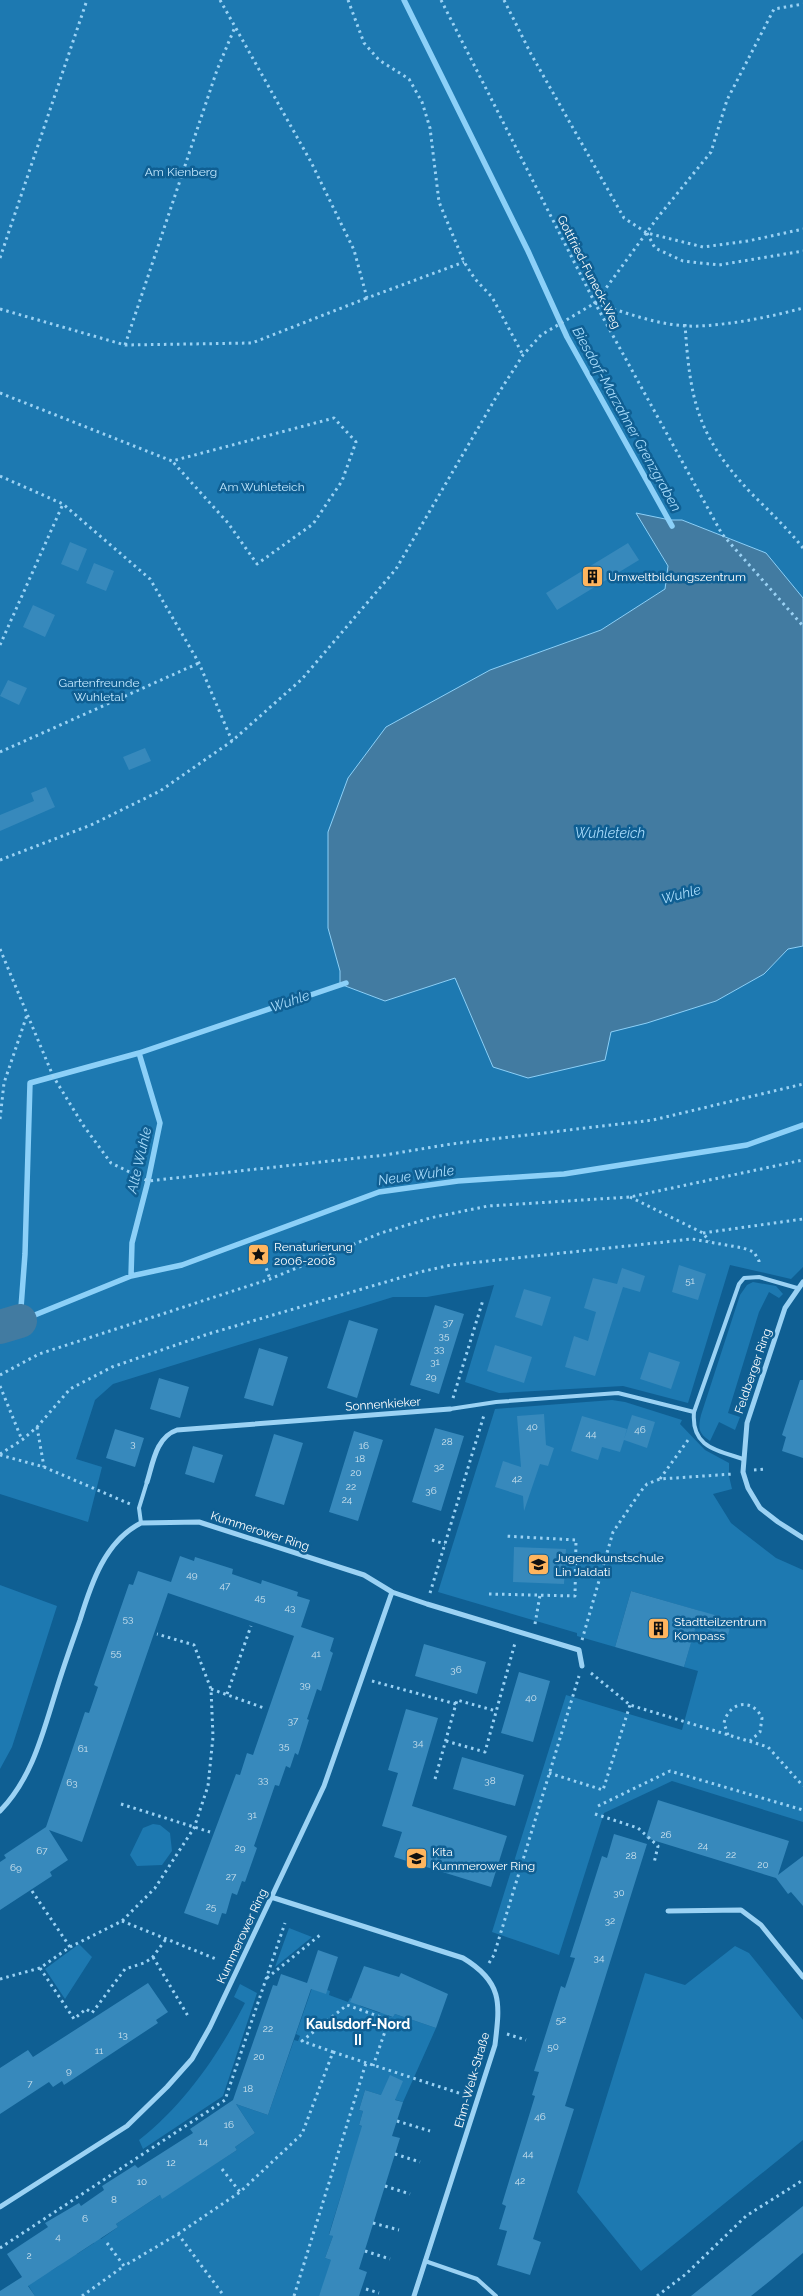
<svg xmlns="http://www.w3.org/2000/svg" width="803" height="2296" viewBox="0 0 803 2296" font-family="Raleway,sans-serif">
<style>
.green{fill:#1d79b1}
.water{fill:#427ba1;stroke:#8cd0f8}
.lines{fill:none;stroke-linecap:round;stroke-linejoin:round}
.stream{stroke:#8cd0f8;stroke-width:5.5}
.river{stroke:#427ba1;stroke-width:34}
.building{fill:#3789bc}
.path{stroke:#9bd2f4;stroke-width:3;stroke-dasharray:2.5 4;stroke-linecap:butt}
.service{stroke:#9bd2f4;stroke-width:4}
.minor{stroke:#9bd2f4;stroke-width:5}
.labels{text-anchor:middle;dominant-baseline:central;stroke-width:5;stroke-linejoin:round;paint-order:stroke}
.number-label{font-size:10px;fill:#cde2ee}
.park-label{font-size:12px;fill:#c3e8fe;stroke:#0f5f93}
.street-label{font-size:12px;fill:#fff;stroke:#0f5f93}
.poi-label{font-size:12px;fill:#fff;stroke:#0f5f93;text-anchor:start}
.water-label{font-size:14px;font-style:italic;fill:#a7dbfb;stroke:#0f5f93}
.neighbourhood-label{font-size:14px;font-weight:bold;fill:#fff;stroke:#0f5f93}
</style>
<rect width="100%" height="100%" fill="#0f5f93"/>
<path class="green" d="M 0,0 L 803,0 L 803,598 L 766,553 L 682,520 L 670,520 L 637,514 L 668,567 L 665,589 L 601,630 L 490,670 L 328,928 L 340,971 L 340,984 L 385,1001 L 455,978 L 493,1067 L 716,1001 L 764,974 L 788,949 L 803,946 L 803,1267 L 791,1279 L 730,1265 L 688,1403 L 623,1386 L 499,1393 L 465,1382 L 494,1285 L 427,1297 L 393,1297 L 113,1384 L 95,1400 L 76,1459 L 102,1467 L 88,1522 L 0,1494 Z
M 753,1282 L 776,1286 L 783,1294 L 779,1298 L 769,1292 L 759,1312 L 728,1413 L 740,1417 L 735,1430 L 719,1422 L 710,1441 C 698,1433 698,1428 701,1415 L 740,1295 L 747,1285 Z
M 612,1400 L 625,1402 L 682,1420 L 680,1424 L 705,1450 L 729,1463 L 729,1476 L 732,1489 L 713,1494 L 731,1523 L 741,1531 L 776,1558 L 803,1570 L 803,1822 L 672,1781 L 604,1813 L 559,1955 L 492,1932 L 566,1695 L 682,1730 L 698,1671 L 684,1667 L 700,1611 L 631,1591 L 615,1647 L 577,1636 L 577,1633 L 438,1592 L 495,1409 Z
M 0,1585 L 57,1606 L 12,1747 L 0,1769 Z
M 153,1824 L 160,1825 L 170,1833 L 172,1851 L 162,1865 L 137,1866 L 130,1855 L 143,1828 Z
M 289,1928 L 312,1937 L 275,1967 Z
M 79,1944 L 92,1957 L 65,1999 L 45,1969 Z
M 735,1946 L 749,1953 L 803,2020 L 803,2140 L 641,2271 L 577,2192 L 645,1973 L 685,1985 Z
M 240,1984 L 257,1993 L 223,2096 L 143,2149 L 139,2140 C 185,2104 219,2054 245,2003 L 234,1997 Z
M 313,1985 L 330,1991 L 329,1995 L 348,2002 L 350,1998 L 361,2002 L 360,2006 L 380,2013 L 382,2009 L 389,2011 L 388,2016 L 393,2017 L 395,2014 L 436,2028 L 403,2102 L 365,2090 L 359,2110 L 363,2111 L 359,2125 L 366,2128 L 345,2182 L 329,2234 L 333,2236 L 325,2258 L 334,2261 L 319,2296 L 35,2296 L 26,2282 C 45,2274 61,2268 74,2251 L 77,2254 L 94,2243 L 92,2239 L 98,2235 L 101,2239 L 118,2227 L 116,2224 L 160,2195 L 162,2198 L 237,2150 L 235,2147 L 255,2133 L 236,2104 L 268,2115 L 294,2040 L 298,2041 L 300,2036 L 296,2034 Z"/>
<path class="water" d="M 636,513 L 670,520 L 682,520 L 766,553 L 803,598 L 803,946 L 788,949 L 764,974 L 716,1001 L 647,1023 L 611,1032 L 605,1060 L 528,1078 L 493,1067 L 455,978 L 385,1001 L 340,984 L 340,971 L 328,928 L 328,832 L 348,778 L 386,727 L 490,670 L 601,630 L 665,589 L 668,566 Z"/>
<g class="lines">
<path class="stream" d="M 404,0 L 528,251 L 567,337 L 672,526
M 346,983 L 139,1053 L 30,1083 L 25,1254 L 20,1321 L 131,1276 L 182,1265 L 379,1192 L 458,1181 L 564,1174 L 747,1145 L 803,1125
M 131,1276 L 132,1243 L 148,1181 L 160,1123 L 139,1053"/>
<path class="river" d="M 0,1327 L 20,1321"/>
</g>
<path class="building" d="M 70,542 L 87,549 L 78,571 L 61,564 Z
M 628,543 L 639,560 L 557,610 L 546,593 Z
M 94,563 L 114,571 L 106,591 L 86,583 Z
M 33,605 L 55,615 L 45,637 L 23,627 Z
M 8,680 L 27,688 L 19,705 L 0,696 Z
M 145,748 L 151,761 L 129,770 L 123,757 Z
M 46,787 L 55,807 L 0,831 L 0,815 L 34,801 L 31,793 Z
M 679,1265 L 706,1274 L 698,1300 L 672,1292 Z
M 622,1268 L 645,1276 L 640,1292 L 623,1287 L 595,1376 L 565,1367 L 574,1336 L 588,1341 L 596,1312 L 584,1308 L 593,1278 L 617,1284 Z
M 524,1289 L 551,1297 L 542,1326 L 515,1317 Z
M 435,1305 L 464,1314 L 439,1394 L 410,1385 Z
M 349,1320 L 378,1329 L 357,1398 L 327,1388 Z
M 495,1345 L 532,1357 L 524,1383 L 487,1371 Z
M 259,1348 L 288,1357 L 273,1406 L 244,1398 Z
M 649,1352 L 680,1362 L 671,1389 L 640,1379 Z
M 159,1378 L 189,1387 L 180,1418 L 150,1409 Z
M 800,1380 L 803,1380 L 803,1458 L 782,1451 L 786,1437 L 782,1435 Z
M 544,1414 L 546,1445 L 554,1448 L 548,1466 L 540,1464 L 524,1511 L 523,1496 L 495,1487 L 503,1461 L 521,1467 L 517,1416 Z
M 632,1415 L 655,1422 L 647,1448 L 624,1440 L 620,1452 L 602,1447 L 598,1460 L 571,1451 L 582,1416 L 627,1429 L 624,1439 Z
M 435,1428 L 464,1436 L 441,1511 L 412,1502 Z
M 115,1429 L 144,1438 L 135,1467 L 106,1458 Z
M 354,1431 L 383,1440 L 358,1521 L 329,1512 Z
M 274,1434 L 303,1443 L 284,1505 L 255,1496 Z
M 193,1446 L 223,1455 L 214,1483 L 185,1474 Z
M 514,1547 L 566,1549 L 564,1584 L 513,1582 Z
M 180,1556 L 194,1561 L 195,1557 L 233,1569 L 232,1574 L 261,1584 L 262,1580 L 298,1592 L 297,1596 L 310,1600 L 301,1627 L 334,1638 L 330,1651 L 333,1653 L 321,1691 L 317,1689 L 307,1719 L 309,1720 L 298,1755 L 295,1753 L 290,1768 L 286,1766 L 279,1786 L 275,1785 L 254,1846 L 257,1848 L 245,1882 L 242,1881 L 237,1895 L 232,1893 L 226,1914 L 222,1913 L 218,1925 L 184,1913 L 236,1774 L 240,1775 L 247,1753 L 253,1755 L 294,1636 L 168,1593 L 82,1842 L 49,1830 L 68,1860 L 50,1872 L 52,1876 L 0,1910 L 0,1862 L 6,1858 L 4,1855 L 46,1827 L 85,1712 L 89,1713 L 98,1687 L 94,1685 L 129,1584 L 133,1585 L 138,1571 L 171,1582 Z
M 631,1591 L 732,1620 L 728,1635 L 696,1626 L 684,1667 L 615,1647 Z
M 424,1644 L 486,1662 L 477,1694 L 415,1676 Z
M 519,1672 L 550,1681 L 533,1742 L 501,1733 Z
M 406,1709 L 438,1718 L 412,1806 L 507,1836 L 491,1887 L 394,1857 L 402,1832 L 382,1826 L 398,1773 L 388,1770 Z
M 462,1757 L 524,1775 L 515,1806 L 453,1789 Z
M 658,1800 L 789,1841 L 778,1875 L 803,1856 L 803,1906 L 791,1892 L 788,1894 L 776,1878 L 646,1838 Z
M 614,1834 L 647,1844 L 565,2106 L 574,2109 L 533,2239 L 541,2242 L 530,2275 L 497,2265 L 507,2231 L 499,2229 L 506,2206 L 502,2204 L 535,2096 L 532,2095 L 539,2072 L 534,2071 L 561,1986 L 565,1988 L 575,1958 L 570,1957 L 602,1856 L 607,1858 Z
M 318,1950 L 338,1957 L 326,1994 L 311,1989 L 268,2115 L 236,2104 L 255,2133 L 235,2147 L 237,2150 L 162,2199 L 160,2195 L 116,2224 L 118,2227 L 28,2286 L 35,2296 L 0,2296 L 0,2291 L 22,2277 L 7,2254 L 48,2227 L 45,2223 L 79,2203 L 81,2206 L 104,2190 L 102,2186 L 135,2165 L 138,2168 L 193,2133 L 190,2129 L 233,2100 L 273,1985 L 277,1986 L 281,1974 L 307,1983 Z
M 364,1966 L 399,1977 L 401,1973 L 448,1994 L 436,2028 L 395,2014 L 393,2017 L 350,2002 Z
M 148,1983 L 168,2012 L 156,2020 L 158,2023 L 64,2085 L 62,2081 L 53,2087 L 49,2082 L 0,2114 L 0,2068 L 28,2050 L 33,2057 Z
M 390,2075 L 403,2081 L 395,2100 L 403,2102 L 392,2136 L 400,2138 L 359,2269 L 367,2272 L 359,2296 L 319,2296 L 331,2260 L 325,2258 L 333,2236 L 329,2235 L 362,2126 L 359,2125 L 363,2111 L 359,2110 L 365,2090 L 381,2095 Z
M 803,2206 L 803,2253 L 771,2280 L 751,2296 L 691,2296 Z"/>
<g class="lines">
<path class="path" d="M 220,0 L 311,162 L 354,250 L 367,298 L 464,262
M 348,0 L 364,43 L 379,60 L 409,79 L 422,102 L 430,128 L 439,202 L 464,262 L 475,279 L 492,297 L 523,355
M 441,0 L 595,303 L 722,534 L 803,626
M 504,0 L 531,54 L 624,218 L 647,233 L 703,247 L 748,241 L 803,229
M 647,233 L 655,248 L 683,261 L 719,265 L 803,251
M 0,258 L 87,0
M 595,303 C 627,313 665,328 700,326 C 735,324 770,317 803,308
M 0,309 L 125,345 L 252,343 L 367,298
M 685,324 C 690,400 697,436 751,493 C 769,511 787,528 803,548
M 125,345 L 217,70 L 235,27
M 0,393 L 172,461 L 334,418 L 356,442 L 342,481 L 313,524 L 257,564 L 228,523 L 172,461
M 0,476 L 63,504 L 150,579 L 199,663 L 232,741
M 0,645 L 63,504
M 0,752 L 199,663
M 0,860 L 91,825 L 160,791 L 232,741 L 302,679 L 396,569 L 498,394 L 523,355 L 541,335 L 595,303 L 658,217 L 711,152 L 727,100 L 774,9 L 803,4
M 0,949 L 53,1076 L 83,1125 L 111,1163 L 148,1181 L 385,1155 L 451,1144 L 653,1120 L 803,1084
M 0,1119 L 4,1083 L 27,1015
M 630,1197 L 703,1233 L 709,1241
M 703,1233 L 803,1219
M 262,1256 L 270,1279
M 0,1375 L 39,1354 L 270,1279 L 381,1233 L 430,1218 L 488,1206 L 630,1197 L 803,1160
M 0,1386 L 22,1440
M 453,1398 L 483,1300
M 37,1427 L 44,1467
M 0,1454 L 22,1440 L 37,1427 L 70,1389 L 112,1367 L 208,1334 L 420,1272 L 451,1265 L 692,1239 L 743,1248 L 754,1252 L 759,1261 L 759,1266
M 0,1455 L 44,1467 L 130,1504
M 754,1470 L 766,1469
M 660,1479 L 688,1440
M 432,1540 L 445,1544
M 430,1593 L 484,1415
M 489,1594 L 575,1596 L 576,1540 L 504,1536
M 535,1624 L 540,1595
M 582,1640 L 613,1532 L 641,1491 L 647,1484 L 660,1479 L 733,1474
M 591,1673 L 630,1705 L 768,1747 L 803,1786
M 372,1681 L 456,1704
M 211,1689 L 264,1708
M 227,1694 L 251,1626
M 728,1735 L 724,1723 C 729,1701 753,1698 762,1718 L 760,1732 L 750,1741
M 446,1741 L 485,1752 L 515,1643
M 549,1773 L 603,1790 L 630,1705
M 435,1779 L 457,1700 L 496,1711
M 121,1804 L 210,1832
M 598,1806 L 670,1771 L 803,1810
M 595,1814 L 638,1828 L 658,1846 L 654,1863
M 32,1891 L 70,1947
M 122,1921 L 216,1959
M 153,1957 L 188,2016
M 489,1963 L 494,1955 L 579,1676
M 40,1968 L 74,2019 L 86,2009 L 92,2013 L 125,1969 L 144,1963 L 152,1958 L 166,1939
M 267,1978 L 320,1935
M 0,1979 L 40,1968 L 70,1947 L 122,1921 L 155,1888 L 194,1828 L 208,1786 L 213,1737 L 211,1689 L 194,1645 L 157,1634
M 507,2034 L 526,2040
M 333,2052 L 468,2096
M 397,2121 L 430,2131
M 395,2154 L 420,2162
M 222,2169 L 240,2192 L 302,2134 L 333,2052 L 302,2041 L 347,2005 L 389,2020 L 373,2066
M 385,2186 L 410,2194
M 373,2223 L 399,2230
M 178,2234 L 240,2192
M 107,2243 L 124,2266 L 178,2234 L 224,2296
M 0,2248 L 225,2100 L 285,1923
M 365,2251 L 390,2259
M 366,2289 L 379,2293
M 82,2296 L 124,2266
M 294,2296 L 366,2063
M 657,2296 L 686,2274 L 746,2216 L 803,2180"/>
<path class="service" d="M 450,1409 L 496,1402 L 618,1393 L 694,1412
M 743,1459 C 716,1450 691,1447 694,1412 L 739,1284 L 744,1278 L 759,1277 L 797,1288
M 141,1523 L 139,1508 L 147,1482
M 425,2261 L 477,2279 L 496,2296"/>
<path class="minor" d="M 803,1282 L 785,1308 L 747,1423 L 743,1472 L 748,1488 L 760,1508 L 778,1522 L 803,1538
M 147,1482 C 153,1463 156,1437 177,1430 L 450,1409
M 0,1811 C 33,1777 43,1732 57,1688 C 64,1665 72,1643 80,1620 C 91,1584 105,1541 141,1523 L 199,1522 L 364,1575 L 392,1592 L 427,1604 L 579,1650 L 582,1666
M 271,1897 L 463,1958 C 503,1982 500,2003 495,2045 L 414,2296
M 668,1911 L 741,1910 L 761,1925 L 803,1977
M 0,2207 L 127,2126 L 167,2087 L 192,2059 L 210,2027 L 324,1786 L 392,1592"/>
</g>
<defs>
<symbol id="building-square" viewBox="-11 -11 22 22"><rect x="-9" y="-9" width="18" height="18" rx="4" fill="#ffb55e" stroke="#0f5f93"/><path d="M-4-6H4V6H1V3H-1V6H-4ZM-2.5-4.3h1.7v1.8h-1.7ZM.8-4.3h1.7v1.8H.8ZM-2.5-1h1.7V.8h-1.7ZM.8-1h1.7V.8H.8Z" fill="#111"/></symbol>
<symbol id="sight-square" viewBox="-11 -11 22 22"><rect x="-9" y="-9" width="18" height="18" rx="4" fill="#ffb55e" stroke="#0f5f93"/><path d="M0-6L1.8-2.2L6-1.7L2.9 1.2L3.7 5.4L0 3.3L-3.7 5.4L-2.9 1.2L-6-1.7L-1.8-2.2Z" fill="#111"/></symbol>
<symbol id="university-square" viewBox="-11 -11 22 22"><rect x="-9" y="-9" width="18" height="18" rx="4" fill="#ffb55e" stroke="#0f5f93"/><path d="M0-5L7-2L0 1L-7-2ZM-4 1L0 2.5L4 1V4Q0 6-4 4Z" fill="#111"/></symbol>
<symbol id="school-square" viewBox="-11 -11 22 22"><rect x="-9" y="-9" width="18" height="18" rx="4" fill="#ffb55e" stroke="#0f5f93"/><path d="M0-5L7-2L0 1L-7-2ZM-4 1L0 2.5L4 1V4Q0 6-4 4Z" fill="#111"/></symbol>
</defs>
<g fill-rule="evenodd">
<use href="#building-square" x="580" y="564" width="25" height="25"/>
<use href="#sight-square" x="246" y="1242" width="25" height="25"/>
<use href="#university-square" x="526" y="1552" width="25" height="25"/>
<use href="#building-square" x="646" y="1616" width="25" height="25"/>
<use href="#school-square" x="404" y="1846" width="25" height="25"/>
</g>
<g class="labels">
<g class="number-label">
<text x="690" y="1280">51</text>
<text x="448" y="1322">37</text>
<text x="444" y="1335">35</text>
<text x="439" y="1348">33</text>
<text x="435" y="1361">31</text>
<text x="431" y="1376">29</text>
<text x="532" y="1426">40</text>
<text x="640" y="1429">46</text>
<text x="591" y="1433">44</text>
<text x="447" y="1441">28</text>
<text x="133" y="1443">3</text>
<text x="364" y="1445">16</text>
<text x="360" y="1458">18</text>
<text x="439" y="1466">32</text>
<text x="356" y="1472">20</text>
<text x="517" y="1478">42</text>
<text x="351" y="1486">22</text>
<text x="431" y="1490">36</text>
<text x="347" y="1499">24</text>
<text x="192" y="1574">49</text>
<text x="225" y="1585">47</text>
<text x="260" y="1597">45</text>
<text x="290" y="1607">43</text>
<text x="128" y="1618">53</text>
<text x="116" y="1652">55</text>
<text x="316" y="1653">41</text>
<text x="456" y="1669">36</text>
<text x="305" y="1684">39</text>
<text x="531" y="1697">40</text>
<text x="293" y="1720">37</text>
<text x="418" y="1742">34</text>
<text x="284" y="1745">35</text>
<text x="83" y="1748">61</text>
<text x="263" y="1779">33</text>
<text x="490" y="1780">38</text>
<text x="72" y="1782">63</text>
<text x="252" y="1814">31</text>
<text x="666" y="1834">26</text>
<text x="703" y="1845">24</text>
<text x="240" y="1847">29</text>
<text x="42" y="1850">67</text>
<text x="731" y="1854">22</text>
<text x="631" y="1855">28</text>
<text x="763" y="1864">20</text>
<text x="16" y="1867">69</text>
<text x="231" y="1876">27</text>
<text x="619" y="1892">30</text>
<text x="211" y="1906">25</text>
<text x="610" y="1920">32</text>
<text x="599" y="1957">34</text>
<text x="561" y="2019">52</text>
<text x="268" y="2028">22</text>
<text x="123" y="2034">13</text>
<text x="553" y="2046">50</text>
<text x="99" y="2050">11</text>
<text x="259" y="2056">20</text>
<text x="69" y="2070">9</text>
<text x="30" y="2083">7</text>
<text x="248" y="2088">18</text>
<text x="540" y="2116">46</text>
<text x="229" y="2124">16</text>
<text x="203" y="2141">14</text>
<text x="528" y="2153">44</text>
<text x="171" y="2162">12</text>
<text x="520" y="2180">42</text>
<text x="142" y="2181">10</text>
<text x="114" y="2199">8</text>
<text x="85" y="2218">6</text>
<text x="58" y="2236">4</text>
<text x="29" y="2255">2</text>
</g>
<g class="park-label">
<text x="181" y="172">Am Kienberg</text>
<text x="262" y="487">Am Wuhleteich</text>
<text x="99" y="683">Gartenfreunde<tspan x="99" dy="14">Wuhletal</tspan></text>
</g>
<g class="street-label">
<text transform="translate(589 272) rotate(63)">Gottfried-Funeck-Weg</text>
<text transform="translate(753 1371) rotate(-71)">Feldberger Ring</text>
<text transform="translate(383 1404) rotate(-4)">Sonnenkieker</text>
<text transform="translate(260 1531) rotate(18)">Kummerower Ring</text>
<text transform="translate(242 1936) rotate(-65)">Kummerower Ring</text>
<text transform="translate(472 2080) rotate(-74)">Ehm-Welk-Straße</text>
</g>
<g class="poi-label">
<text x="608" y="577">Umweltbildungszentrum</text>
<text x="274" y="1247">Renaturierung<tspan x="274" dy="14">2006-2008</tspan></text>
<text x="555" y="1558">Jugendkunstschule<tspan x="555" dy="14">Lin Jaldati</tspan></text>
<text x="674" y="1622">Stadtteilzentrum<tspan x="674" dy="14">Kompass</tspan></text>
<text x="432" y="1852">Kita<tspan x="432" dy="14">Kummerower Ring</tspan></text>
</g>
<g class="water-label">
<text transform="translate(627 419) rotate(61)">Biesdorf-Marzahner Grenzgraben</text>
<text x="610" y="833">Wuhleteich</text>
<text transform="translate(681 894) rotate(-15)">Wuhle</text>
<text transform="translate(290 1001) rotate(-19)">Wuhle</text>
<text transform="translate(139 1160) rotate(-77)">Alte Wuhle</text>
<text transform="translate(416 1175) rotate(-8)">Neue Wuhle</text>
</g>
<g class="neighbourhood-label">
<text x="358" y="2024">Kaulsdorf-Nord<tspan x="358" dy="16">II</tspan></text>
</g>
</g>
</svg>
